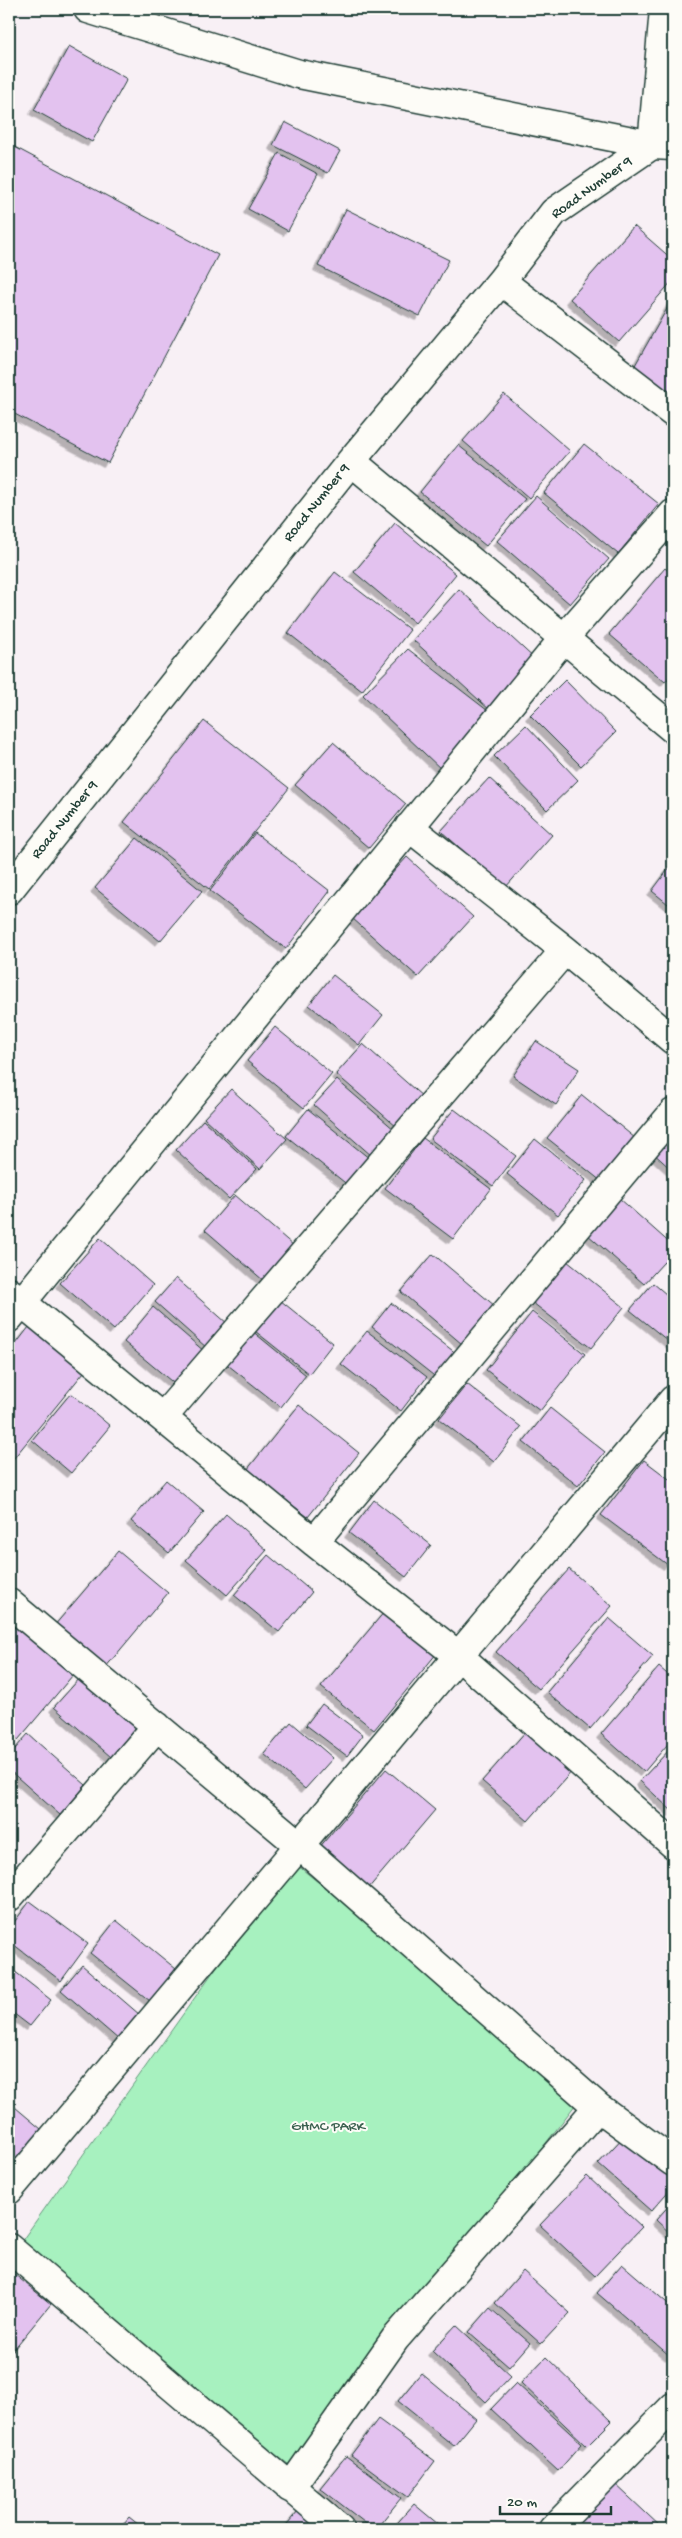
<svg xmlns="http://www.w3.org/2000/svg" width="682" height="2538" viewBox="0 0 682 2538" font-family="'Gochi Hand',sans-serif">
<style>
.green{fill:#a7f1bf;stroke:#63977a}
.building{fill:#e3c2ef;stroke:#1f3d34;filter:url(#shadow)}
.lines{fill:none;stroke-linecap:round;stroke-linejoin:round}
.minor-casing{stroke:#1f3d34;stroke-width:31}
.major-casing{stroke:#1f3d34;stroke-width:31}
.minor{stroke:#fdfcf7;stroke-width:28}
.major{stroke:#fdfcf7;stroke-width:28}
.labels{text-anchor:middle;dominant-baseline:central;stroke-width:4;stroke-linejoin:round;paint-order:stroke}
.street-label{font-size:15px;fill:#1f3d34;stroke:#fdfcf7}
.park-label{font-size:15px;fill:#3a6150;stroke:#fdfcf7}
</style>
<defs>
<filter id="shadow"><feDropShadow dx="-4.5" dy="4.5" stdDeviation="0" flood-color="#0004"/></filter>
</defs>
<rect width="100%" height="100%" fill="#f8f0f5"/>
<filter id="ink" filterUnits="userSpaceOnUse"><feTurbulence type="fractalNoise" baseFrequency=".02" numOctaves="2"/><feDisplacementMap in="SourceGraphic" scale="10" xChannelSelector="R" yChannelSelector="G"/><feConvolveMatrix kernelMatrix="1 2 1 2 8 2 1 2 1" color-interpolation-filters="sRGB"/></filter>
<g filter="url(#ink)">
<path class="green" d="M 292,1861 L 582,2096 L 296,2470 L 11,2256 Z"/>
<path class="building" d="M 69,46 L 127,79 L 92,142 L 34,110 Z
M 285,122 L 340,151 L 328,173 L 273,145 Z
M 9,144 L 218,255 L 108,463 L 9,411 Z
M 279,153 L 318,174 L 288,231 L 248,209 Z
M 346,209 L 449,260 L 420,316 L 318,266 Z
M 634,226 L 673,260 L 673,280 L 619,342 L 570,299 Z
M 673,298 L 673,395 L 634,367 Z
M 504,394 L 570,451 L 529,498 L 463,441 Z
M 584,444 L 659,504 L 618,554 L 544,493 Z
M 458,445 L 525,499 L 486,546 L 420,492 Z
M 536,496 L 609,559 L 570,604 L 497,541 Z
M 395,523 L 456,574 L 415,623 L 354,572 Z
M 665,568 L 673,575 L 673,673 L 665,682 L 609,634 Z
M 335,572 L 410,630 L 362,691 L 288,633 Z
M 459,589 L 537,661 L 491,711 L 413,640 Z
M 408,649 L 492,714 L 443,771 L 363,695 Z
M 565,680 L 616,732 L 581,766 L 530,715 Z
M 204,721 L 289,788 L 209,889 L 124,822 Z
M 526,725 L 578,780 L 547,810 L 494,756 Z
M 333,742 L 406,804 L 369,848 L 295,785 Z
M 489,778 L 552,835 L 505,888 L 441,831 Z
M 255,833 L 330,891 L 286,949 L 210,891 Z
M 137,838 L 202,891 L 160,941 L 95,888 Z
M 407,857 L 473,917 L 418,977 L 352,918 Z
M 673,863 L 673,908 L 652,891 Z
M 333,975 L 383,1015 L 359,1045 L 309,1005 Z
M 275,1027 L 332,1074 L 304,1108 L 247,1061 Z
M 536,1041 L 579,1069 L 556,1105 L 513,1076 Z
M 363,1044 L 423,1097 L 397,1127 L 336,1074 Z
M 337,1080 L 395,1130 L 372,1156 L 314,1105 Z
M 231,1089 L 287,1139 L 260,1169 L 204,1118 Z
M 582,1095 L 635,1138 L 601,1181 L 547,1138 Z
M 308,1109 L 370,1159 L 349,1186 L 286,1136 Z
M 454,1109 L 516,1156 L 493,1186 L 430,1139 Z
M 203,1120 L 257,1169 L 229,1199 L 176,1150 Z
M 673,1125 L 673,1171 L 651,1151 Z
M 423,1138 L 491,1189 L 453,1239 L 385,1188 Z
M 535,1139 L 586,1180 L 558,1215 L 507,1174 Z
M 235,1195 L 294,1246 L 264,1281 L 205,1230 Z
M 619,1198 L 673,1246 L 673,1252 L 644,1284 L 587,1234 Z
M 100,1238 L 153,1285 L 114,1330 L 60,1283 Z
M 433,1254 L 495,1306 L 462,1344 L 401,1292 Z
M 567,1261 L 624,1307 L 591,1348 L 533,1303 Z
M 176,1278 L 228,1324 L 207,1348 L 155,1302 Z
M 653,1283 L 673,1300 L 673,1345 L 630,1310 Z
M 275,1296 L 333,1343 L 309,1374 L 250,1327 Z
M 391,1303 L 457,1354 L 438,1379 L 372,1327 Z
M 153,1307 L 205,1352 L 177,1386 L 124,1342 Z
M 532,1312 L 585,1354 L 540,1411 L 486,1370 Z
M 246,1326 L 306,1375 L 281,1407 L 219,1358 Z
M 29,1327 L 84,1372 L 9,1464 L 9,1353 Z
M 367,1331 L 427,1377 L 401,1411 L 341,1364 Z
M 467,1384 L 521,1427 L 494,1462 L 439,1419 Z
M 71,1393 L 110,1426 L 71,1473 L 32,1440 Z
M 299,1405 L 359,1453 L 308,1517 L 247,1470 Z
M 550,1408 L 605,1452 L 578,1486 L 523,1442 Z
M 644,1460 L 673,1482 L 673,1558 L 668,1565 L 601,1515 Z
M 166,1480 L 204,1512 L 169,1553 L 131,1521 Z
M 374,1500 L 431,1545 L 406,1577 L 349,1533 Z
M 226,1514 L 267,1550 L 227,1595 L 186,1560 Z
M 118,1551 L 168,1593 L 105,1668 L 54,1626 Z
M 268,1555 L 312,1592 L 279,1632 L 234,1595 Z
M 569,1569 L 612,1606 L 539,1689 L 496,1652 Z
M 385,1611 L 437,1653 L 374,1730 L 321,1687 Z
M 609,1618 L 653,1656 L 590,1729 L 547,1692 Z
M 20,1620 L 78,1669 L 18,1740 L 9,1732 L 9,1634 Z
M 659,1667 L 673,1679 L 673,1738 L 644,1772 L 601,1734 Z
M 80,1678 L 136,1727 L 111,1757 L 54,1707 Z
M 322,1704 L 363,1735 L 347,1756 L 306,1725 Z
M 291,1722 L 333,1758 L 305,1789 L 264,1754 Z
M 527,1730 L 573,1770 L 528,1821 L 482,1781 Z
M 28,1734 L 86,1785 L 60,1815 L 9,1770 L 9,1756 Z
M 673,1746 L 673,1812 L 640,1781 Z
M 386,1769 L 435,1810 L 367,1890 L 318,1849 Z
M 30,1901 L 88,1944 L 61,1981 L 9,1941 L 9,1929 Z
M 116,1920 L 176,1969 L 150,2001 L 90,1953 Z
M 82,1965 L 140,2015 L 119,2040 L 61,1990 Z
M 9,1967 L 51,2000 L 30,2026 L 9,2010 Z
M 9,2102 L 41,2129 L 15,2160 L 9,2155 Z
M 628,2132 L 673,2173 L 673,2186 L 651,2211 L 598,2164 Z
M 587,2176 L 642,2227 L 595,2276 L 540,2225 Z
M 673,2201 L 673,2236 L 656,2220 Z
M 622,2264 L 673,2308 L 673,2352 L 670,2356 L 597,2293 Z
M 9,2270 L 51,2304 L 9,2355 Z
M 523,2271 L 570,2313 L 541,2344 L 495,2303 Z
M 490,2308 L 530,2343 L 509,2367 L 469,2332 Z
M 456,2325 L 511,2376 L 486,2402 L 432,2351 Z
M 546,2357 L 612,2421 L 587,2446 L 521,2383 Z
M 421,2373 L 476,2419 L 454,2446 L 398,2401 Z
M 516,2383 L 582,2444 L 558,2471 L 491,2409 Z
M 378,2419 L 435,2461 L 408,2497 L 351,2455 Z
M 346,2456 L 401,2498 L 376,2529 L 373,2529 L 320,2488 Z
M 612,2481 L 663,2529 L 566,2529 Z
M 414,2504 L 444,2529 L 392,2529 Z
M 303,2505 L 331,2529 L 283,2529 Z
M 129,2517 L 144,2529 L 119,2529 Z"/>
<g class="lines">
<defs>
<path id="minor" d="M 501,281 L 673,413
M 351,461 L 673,729
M 409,827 L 565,950 L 673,1040
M 9,890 L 351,461 L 501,281 L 554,212 L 652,145 L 664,9
M 9,1292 L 314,1542 L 460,1657 L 673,1844
M 9,1318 L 564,638 L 673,514
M 163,1417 L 565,950
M 314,1542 L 673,1113
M 9,1603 L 298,1844 L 598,2107 L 395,2339 L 290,2488
M 9,1897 L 157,1726
M 598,2107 L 673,2162
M 9,2190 C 230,1926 453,1665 673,1400
M 9,2248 L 340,2529
M 553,2529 L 673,2407"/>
<path id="major" d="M 88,9 L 299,74 L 652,145 L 673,146"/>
</defs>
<use href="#minor" class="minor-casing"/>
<use href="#major" class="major-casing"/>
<use href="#minor" class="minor"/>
<use href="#major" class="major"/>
</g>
</g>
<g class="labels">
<g class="street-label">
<text transform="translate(592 188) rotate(-36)">Road Number 9</text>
<text transform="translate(317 503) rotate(-51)">Road Number 9</text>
<text transform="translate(65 820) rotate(-51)">Road Number 9</text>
</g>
<g class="park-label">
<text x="328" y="2127">GHMC PARK</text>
</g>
</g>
<rect width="682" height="2538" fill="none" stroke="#fdfcf7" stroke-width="30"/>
<rect x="15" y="15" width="652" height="2508" fill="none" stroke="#1f3d34" stroke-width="2" filter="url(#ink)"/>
<path d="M500 2506v8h111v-8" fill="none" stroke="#1f3d34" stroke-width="2.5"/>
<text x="507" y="2506" font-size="15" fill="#1f3d34" stroke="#fdfcf7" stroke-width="4" paint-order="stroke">20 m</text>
</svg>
